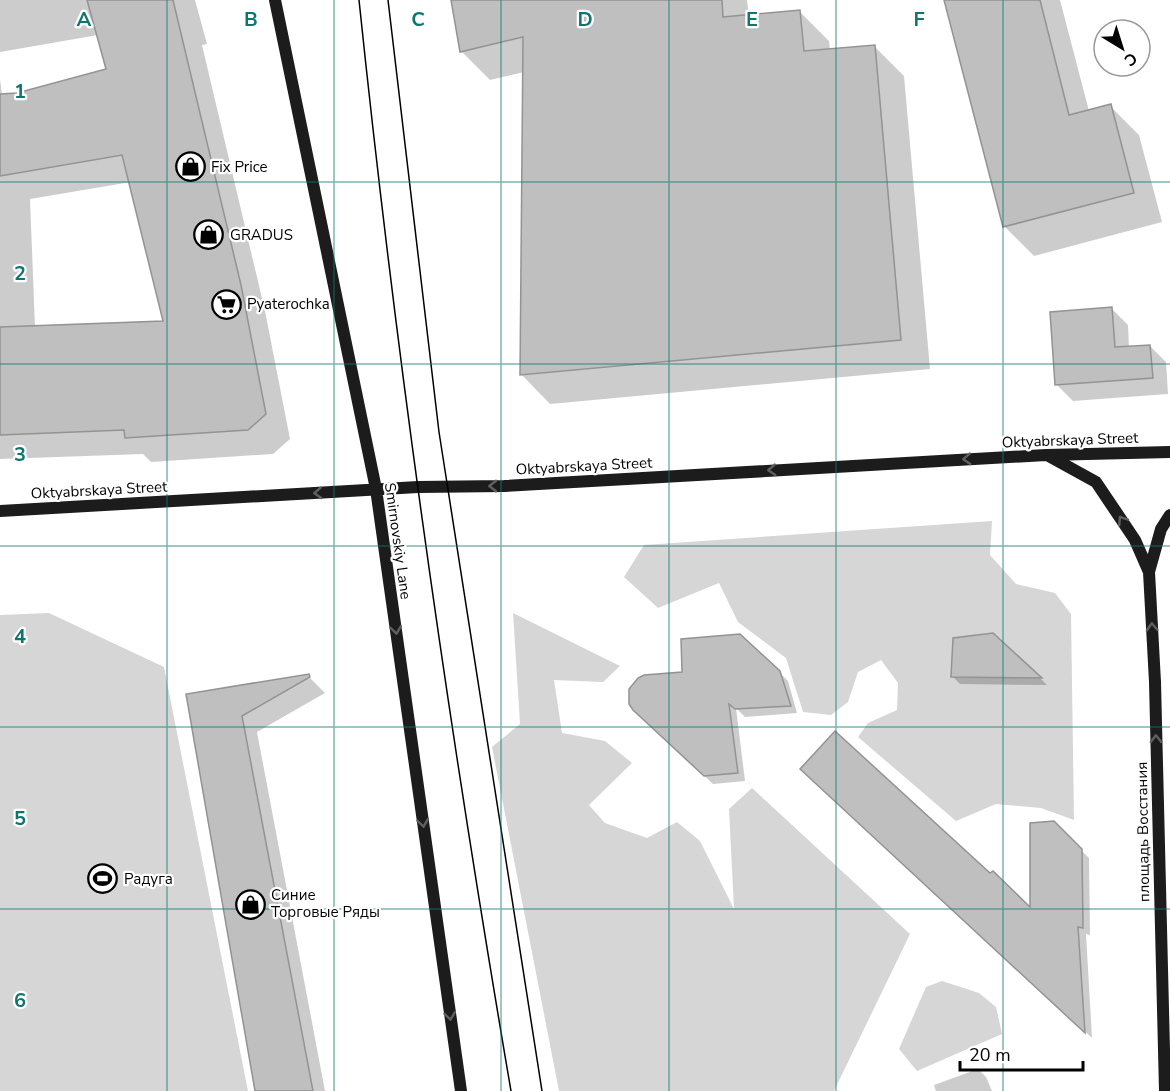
<svg xmlns="http://www.w3.org/2000/svg" width="1170" height="1091" viewBox="0 0 1170 1091" font-family="'Nunito Sans',sans-serif">
<style>
.green{fill:#d6d6d6}
.shadow{fill:#0003;fill-rule:evenodd}
.building{fill:#bfbfbf;stroke:#939393;stroke-width:1.5}
.lines{fill:none;stroke-linecap:round;stroke-linejoin:round}
.secondary{stroke:#1c1c1c;stroke-width:12}
.tram{stroke:#000;stroke-width:1.5}
.oneway{stroke:#606060}
.grid{fill:none;stroke:#0f766e;stroke-width:1.5;stroke-opacity:0.55}
.labels{text-anchor:middle;dominant-baseline:central;stroke-width:4.5;stroke-linejoin:round;paint-order:stroke}
.poi-label{font-size:15px;fill:#000;stroke:#fff;text-anchor:start}
.street-label{font-size:15px;fill:#000;stroke:#fff}
.grid-label{font-size:20px;text-anchor:middle;font-weight:bold;fill:#0f766e;stroke:#fff;stroke-width:4.5;stroke-linejoin:round;paint-order:stroke}
</style>
<rect width="100%" height="100%" fill="#fff"/>
<path class="green" d="M 992,521 L 990,555 L 1016,584 L 1055,593 L 1071,614 L 1074,820 L 1041,808 L 996,804 L 956,821 L 858,737 L 868,723 L 897,710 L 898,683 L 881,660 L 858,672 L 848,702 L 831,715 L 803,712 L 786,658 L 738,622 L 719,583 L 658,608 L 624,577 L 644,545 Z
M 49,613 L 164,667 L 248,1091 L 0,1091 L 0,615 Z
M 513,613 L 620,666 L 603,682 L 554,680 L 562,733 L 605,741 L 632,763 L 589,805 L 605,823 L 647,838 L 677,822 L 700,841 L 734,909 L 729,809 L 752,788 L 910,934 L 834,1091 L 559,1091 L 492,747 L 520,724 Z
M 942,981 L 979,993 L 996,1007 L 1002,1034 L 917,1071 L 899,1049 L 926,987 Z"/>
<path class="shadow" d="M 0,0 L 195,0 L 207,44 L 202,45 L 265,311 L 290,439 L 273,454 L 151,462 L 143,454 L 0,459 L 0,79 L 2,95 L 17,95 L 108,70 L 98,35 L 0,52 ZM 131,182 L 165,322 L 35,327 L 30,199 Z
M 453,0 L 747,0 L 749,16 L 800,12 L 829,41 L 830,50 L 874,46 L 904,76 L 930,369 L 550,404 L 521,374 L 524,72 L 490,80 L 461,51 Z
M 946,0 L 1060,0 L 1089,111 L 1110,106 L 1139,135 L 1162,222 L 1034,256 L 1005,227 Z
M 1112,309 L 1128,325 L 1129,348 L 1150,346 L 1166,362 L 1168,394 L 1073,401 L 1057,385 Z
M 993,635 L 1041,679 L 1047,685 L 960,684 L 952,676 Z
M 779,672 L 788,681 L 797,713 L 745,717 L 736,708 L 745,781 L 713,784 L 643,718 Z
M 308,676 L 325,693 L 257,732 L 325,1091 L 256,1091 L 188,695 Z
M 1054,823 L 1089,858 L 1090,935 L 1086,934 L 1092,1038 L 957,914 L 1031,910 Z
M 978,1069 L 986,1077 L 992,1091 L 936,1091 L 934,1085 Z"/>
<path class="building" d="M 87,0 L 173,0 L 241,285 L 266,414 L 248,430 L 125,438 L 124,430 L 0,435 L 0,327 L 163,321 L 122,155 L 0,176 L 0,94 L 17,93 L 106,69 Z
M 451,0 L 722,0 L 723,17 L 800,10 L 804,51 L 875,45 L 901,340 L 520,375 L 523,37 L 460,52 Z
M 944,0 L 1040,0 L 1069,115 L 1111,104 L 1134,193 L 1003,227 Z
M 1112,307 L 1115,347 L 1150,345 L 1153,378 L 1055,385 L 1050,312 Z
M 993,633 L 1042,678 L 951,677 L 953,638 Z
M 740,634 L 780,671 L 791,706 L 735,709 L 729,704 L 738,773 L 704,776 L 633,710 L 629,704 L 629,689 L 638,678 L 644,675 L 682,672 L 681,639 Z
M 309,674 L 310,677 L 242,716 L 313,1091 L 255,1091 L 186,694 Z
M 835,731 L 990,873 L 993,871 L 1030,907 L 1030,823 L 1054,821 L 1082,849 L 1083,928 L 1078,927 L 1085,1033 L 800,769 Z"/>
<g class="lines">
<path class="secondary" d="M 275,0 L 376,489 L 461,1091
M 1047,455 L 1096,482 L 1135,540 L 1149,572
M 0,511 L 418,487 L 504,486 L 1046,455 L 1170,452
M 1165,1091 L 1155,682 L 1149,572 L 1161,529 L 1170,515"/>
<path class="tram" d="M 359,0 C 397,365 449,729 511,1091
M 388,0 L 439,432 L 542,1091"/>
</g>
<defs><path id="oneway-chevron" d="M-2-3.5L2.5 0L-2 3.5" fill="none" stroke-width="1.6" stroke-linecap="round" stroke-linejoin="round" transform="scale(1.5)"/></defs>
<g class="oneway">
<use href="#oneway-chevron" transform="translate(967 459) rotate(177)"/>
<use href="#oneway-chevron" transform="translate(772 470) rotate(177)"/>
<use href="#oneway-chevron" transform="translate(493 486) rotate(180)"/>
<use href="#oneway-chevron" transform="translate(318 493) rotate(176)"/>
<use href="#oneway-chevron" transform="translate(1122 520) rotate(-123)"/>
<use href="#oneway-chevron" transform="translate(1152 627) rotate(-93)"/>
<use href="#oneway-chevron" transform="translate(396 630) rotate(82)"/>
<use href="#oneway-chevron" transform="translate(1156 739) rotate(-91)"/>
<use href="#oneway-chevron" transform="translate(423 823) rotate(82)"/>
<use href="#oneway-chevron" transform="translate(450 1016) rotate(82)"/>
</g>
<path class="grid" d="M 167,0 L 167,1091M 334,0 L 334,1091M 501,0 L 501,1091M 669,0 L 669,1091M 836,0 L 836,1091M 1003,0 L 1003,1091M 0,182 L 1170,182M 0,364 L 1170,364M 0,546 L 1170,546M 0,727 L 1170,727M 0,909 L 1170,909"/>
<defs>
<symbol id="shop-ring" viewBox="-11 -11 22 22"><circle r="9.5" fill="#fff" stroke="#000" stroke-width="1.5"/><path d="M-5-2.5h2.3a2.7 3.5 0 0 1 5.4 0H5L5.5 6h-11ZM-1.5-2.5h3a1.5 2.3 0 0 0-3 0Z" fill="#000"/></symbol>
<symbol id="supermarket-ring" viewBox="-11 -11 22 22"><circle r="9.5" fill="#fff" stroke="#000" stroke-width="1.5"/><path d="M-6-5.5h2.5l.6 2H6L4.5 2H-2.5L-4.4-4H-6ZM-1.5 3.2a1.3 1.3 0 1 0 .1 0ZM3 3.2a1.3 1.3 0 1 0 .1 0Z" fill="#000"/></symbol>
<symbol id="stadium-ring" viewBox="-11 -11 22 22"><circle r="9.5" fill="#fff" stroke="#000" stroke-width="1.5"/><path d="M0-5a6.5 5 0 1 0 0 10a6.5 5 0 1 0 0-10ZM-3.5-1.8h7v3.6h-7Z" fill="#000"/></symbol>
</defs>
<g fill-rule="evenodd">
<use href="#shop-ring" x="174" y="150" width="33" height="33"/>
<use href="#shop-ring" x="192" y="218" width="33" height="33"/>
<use href="#supermarket-ring" x="210" y="288" width="33" height="33"/>
<use href="#stadium-ring" x="86" y="862" width="33" height="33"/>
<use href="#shop-ring" x="234" y="888" width="33" height="33"/>
</g>
<g class="labels">
<g class="poi-label">
<text x="211" y="167">Fix Price</text>
<text x="230" y="235">GRADUS</text>
<text x="247" y="304">Pyaterochka</text>
<text x="124" y="879">Радуга</text>
<text x="271" y="895">Синие<tspan x="271" dy="17">Торговые Ряды</tspan></text>
</g>
<g class="street-label">
<text transform="translate(1070 440) rotate(-2)">Oktyabrskaya Street</text>
<text transform="translate(584 466) rotate(-3)">Oktyabrskaya Street</text>
<text transform="translate(99 490) rotate(-3)">Oktyabrskaya Street</text>
<text transform="translate(398 541) rotate(82)">Smirnovskiy Lane</text>
<text transform="translate(1143 832) rotate(-91)">площадь Восстания</text>
</g>
</g>
<g class="grid-label">
<text x="84" y="26">A</text>
<text x="251" y="26">B</text>
<text x="418" y="26">C</text>
<text x="585" y="26">D</text>
<text x="752" y="26">E</text>
<text x="919" y="26">F</text>
<text x="20" y="98">1</text>
<text x="20" y="280">2</text>
<text x="20" y="461">3</text>
<text x="20" y="643">4</text>
<text x="20" y="825">5</text>
<text x="20" y="1007">6</text>
</g>
<g transform="translate(1122 48) rotate(142)"><circle r="28" fill="#ffffff" stroke="#999999" stroke-width="1.5"/>
<path d="M0-4.5L10 22L0 15L-10 22Z" fill="#000000"/>
<text y="-9" font-size="16" font-weight="bold" text-anchor="middle" fill="#000000">С</text>
</g>
<path d="M960 1061v9h123v-9" fill="none" stroke="#000000" stroke-width="3"/>
<text x="969" y="1061" font-size="18" fill="#000000" stroke="#ffffff" stroke-width="4.5" paint-order="stroke">20 m</text>
</svg>
